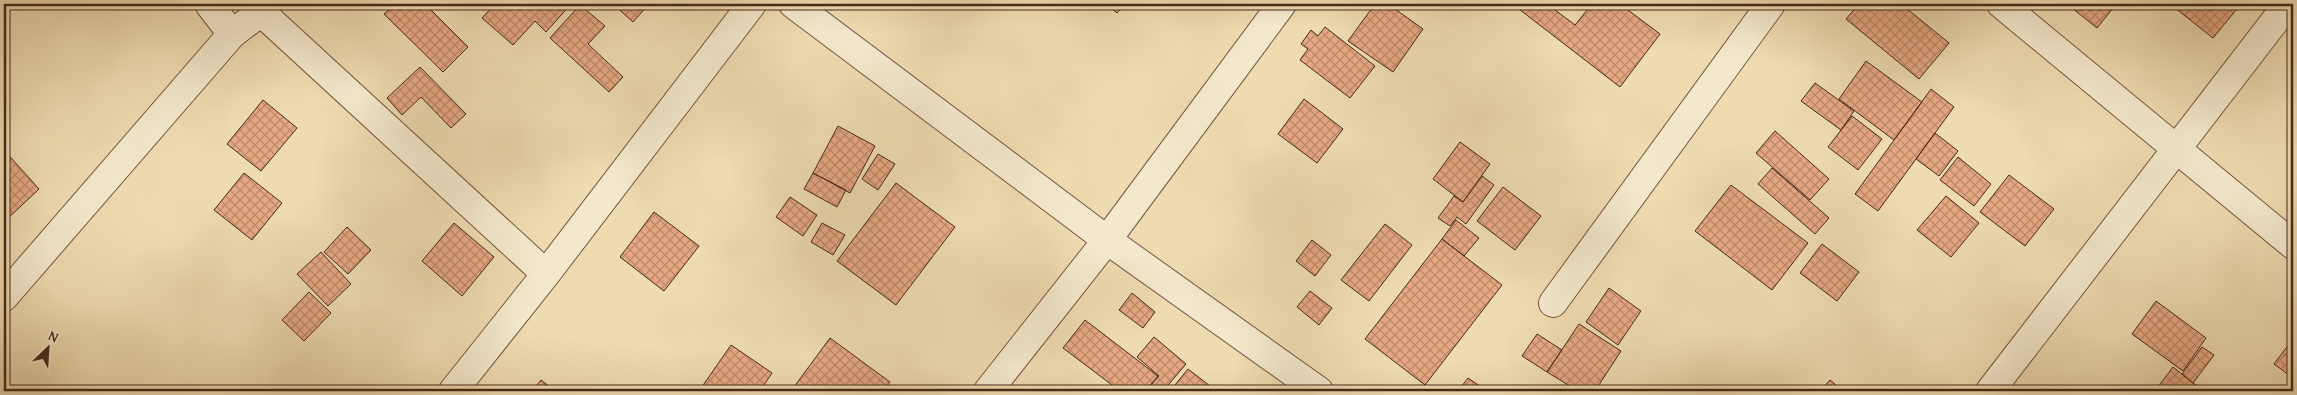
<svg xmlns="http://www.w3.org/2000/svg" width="2297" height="395" viewBox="0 0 2297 395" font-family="'Gentium Book Plus',serif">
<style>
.building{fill:url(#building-cross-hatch);stroke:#48291b}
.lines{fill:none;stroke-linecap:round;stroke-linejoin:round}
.minor-casing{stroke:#725640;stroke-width:30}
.minor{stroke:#f4e8cc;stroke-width:28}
</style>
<defs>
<pattern id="building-cross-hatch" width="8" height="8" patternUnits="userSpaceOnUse" patternTransform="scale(1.25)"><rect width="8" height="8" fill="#e6a883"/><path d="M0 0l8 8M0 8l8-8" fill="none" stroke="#bc896a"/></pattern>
</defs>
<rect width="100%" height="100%" fill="#eedbb0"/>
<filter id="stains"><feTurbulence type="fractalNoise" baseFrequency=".004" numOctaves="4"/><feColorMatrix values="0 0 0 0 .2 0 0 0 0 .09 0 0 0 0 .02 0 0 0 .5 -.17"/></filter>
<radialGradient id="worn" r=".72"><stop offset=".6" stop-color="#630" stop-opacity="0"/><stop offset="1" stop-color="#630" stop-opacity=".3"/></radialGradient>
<path class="building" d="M 395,4 L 430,4 L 427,6 L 468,47 L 443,72 L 384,14 Z
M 495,4 L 571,4 L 546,32 L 535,21 L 513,45 L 482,18 Z
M 613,4 L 649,4 L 633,22 Z
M 1106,4 L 1125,4 L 1117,13 Z
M 1375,4 L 1388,4 L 1423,29 L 1393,72 L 1348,41 Z
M 1517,4 L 1547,4 L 1575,25 L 1592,4 L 1620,4 L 1660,34 L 1620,87 L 1515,6 Z
M 1859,4 L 1901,4 L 1949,43 L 1919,79 L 1846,19 Z
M 2067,4 L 2110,4 L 2114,7 L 2097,28 Z
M 2170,4 L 2241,4 L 2213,38 Z
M 580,5 L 605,26 L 588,44 L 623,77 L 609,92 L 550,38 Z
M 1325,27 L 1375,66 L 1350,98 L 1300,60 L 1308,49 L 1301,44 L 1311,30 L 1318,36 Z
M 1866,61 L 1922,102 L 1894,140 L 1839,99 Z
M 420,67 L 466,114 L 451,128 L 421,97 L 402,115 L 387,98 Z
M 1815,83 L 1854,111 L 1841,130 L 1801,101 Z
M 1931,89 L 1954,107 L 1878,211 L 1855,194 Z
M 1304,99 L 1343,129 L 1317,163 L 1278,134 Z
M 263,100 L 297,128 L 261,171 L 227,144 Z
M 1852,116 L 1882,139 L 1858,170 L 1828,147 Z
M 838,126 L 875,146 L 850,193 L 813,173 Z
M 1775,131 L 1829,179 L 1810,200 L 1756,153 Z
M 1935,133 L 1958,151 L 1939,176 L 1916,159 Z
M 1460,142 L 1490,164 L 1463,202 L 1433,179 Z
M 4,150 L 39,189 L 4,222 Z
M 878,154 L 895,164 L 878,190 L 862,179 Z
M 1958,157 L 1991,184 L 1974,206 L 1940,180 Z
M 1772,168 L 1829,218 L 1815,234 L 1758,184 Z
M 244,173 L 282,203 L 252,240 L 214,210 Z
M 813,173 L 846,190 L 837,207 L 804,189 Z
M 2009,175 L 2054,209 L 2025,246 L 1980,212 Z
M 1482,176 L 1494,185 L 1466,224 L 1457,217 L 1450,226 L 1438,218 L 1454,196 L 1463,202 Z
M 896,183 L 955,227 L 896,305 L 837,261 Z
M 1731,185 L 1808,243 L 1772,290 L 1695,231 Z
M 1503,187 L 1541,216 L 1515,250 L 1477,221 Z
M 1946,196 L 1979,223 L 1951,257 L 1917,230 Z
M 790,197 L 817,215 L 803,236 L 776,217 Z
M 654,212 L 699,246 L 664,291 L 620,257 Z
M 1456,220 L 1479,238 L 1464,256 L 1442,239 Z
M 454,223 L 494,257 L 462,296 L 422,261 Z
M 822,223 L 845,235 L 833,255 L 811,242 Z
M 1385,224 L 1412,245 L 1369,301 L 1341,280 Z
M 347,227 L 371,250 L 348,274 L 324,252 Z
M 1442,239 L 1502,285 L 1425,385 L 1365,339 Z
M 1312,240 L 1331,255 L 1315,276 L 1296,261 Z
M 1822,244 L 1859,272 L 1837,301 L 1800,273 Z
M 321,252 L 351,284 L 328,306 L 297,274 Z
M 1609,288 L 1641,311 L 1618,345 L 1586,322 Z
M 1310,291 L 1332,308 L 1319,325 L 1297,307 Z
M 309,292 L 331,313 L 304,341 L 282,320 Z
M 1132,293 L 1155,312 L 1143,328 L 1119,310 Z
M 2156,301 L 2206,338 L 2183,371 L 2132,334 Z
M 1085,320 L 1158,376 L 1145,391 L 1120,391 L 1063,348 Z
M 1579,324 L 1621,351 L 1595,391 L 1578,391 L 1547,372 Z
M 1537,334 L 1562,350 L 1547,372 L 1522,356 Z
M 1154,337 L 1186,364 L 1163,391 L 1156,391 L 1150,386 L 1159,376 L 1137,357 Z
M 830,338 L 890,382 L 883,391 L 791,391 Z
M 2293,339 L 2293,378 L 2274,364 Z
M 731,345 L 772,373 L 760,391 L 699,391 Z
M 2202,347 L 2214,355 L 2193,383 L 2182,374 Z
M 2173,367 L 2193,383 L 2206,391 L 2155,391 Z
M 1188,369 L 1210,386 L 1205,391 L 1170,391 Z
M 1468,378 L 1487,391 L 1458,391 Z
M 541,380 L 555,391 L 532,391 Z
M 1830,380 L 1843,391 L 1820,391 Z"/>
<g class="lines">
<defs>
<path id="minor" d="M 209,4 L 232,34
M 793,4 L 1107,240 L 1319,391
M 2001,4 L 2293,245
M 261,12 L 546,274
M 4,297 L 232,34 L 261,12 L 268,4
M 1553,303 L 1771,4
M 453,391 L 546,274 L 752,4
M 988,391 L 1107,240 L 1282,4
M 1990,391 L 2288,4"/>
</defs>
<use href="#minor" class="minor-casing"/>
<use href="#minor" class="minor"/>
</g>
<rect width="2297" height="395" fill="none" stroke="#eedbb0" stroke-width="20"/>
<rect x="5" y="5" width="2287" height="385" fill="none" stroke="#48291b" stroke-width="2.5"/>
<rect x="10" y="10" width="2277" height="375" fill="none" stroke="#48291b"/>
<g transform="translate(48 348) rotate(25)" stroke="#f4e8cc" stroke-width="4" paint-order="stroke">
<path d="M0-4L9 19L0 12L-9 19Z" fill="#48291b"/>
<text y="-8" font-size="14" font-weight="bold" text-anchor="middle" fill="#48291b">N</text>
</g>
<rect width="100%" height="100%" filter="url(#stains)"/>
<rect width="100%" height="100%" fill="url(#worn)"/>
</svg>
